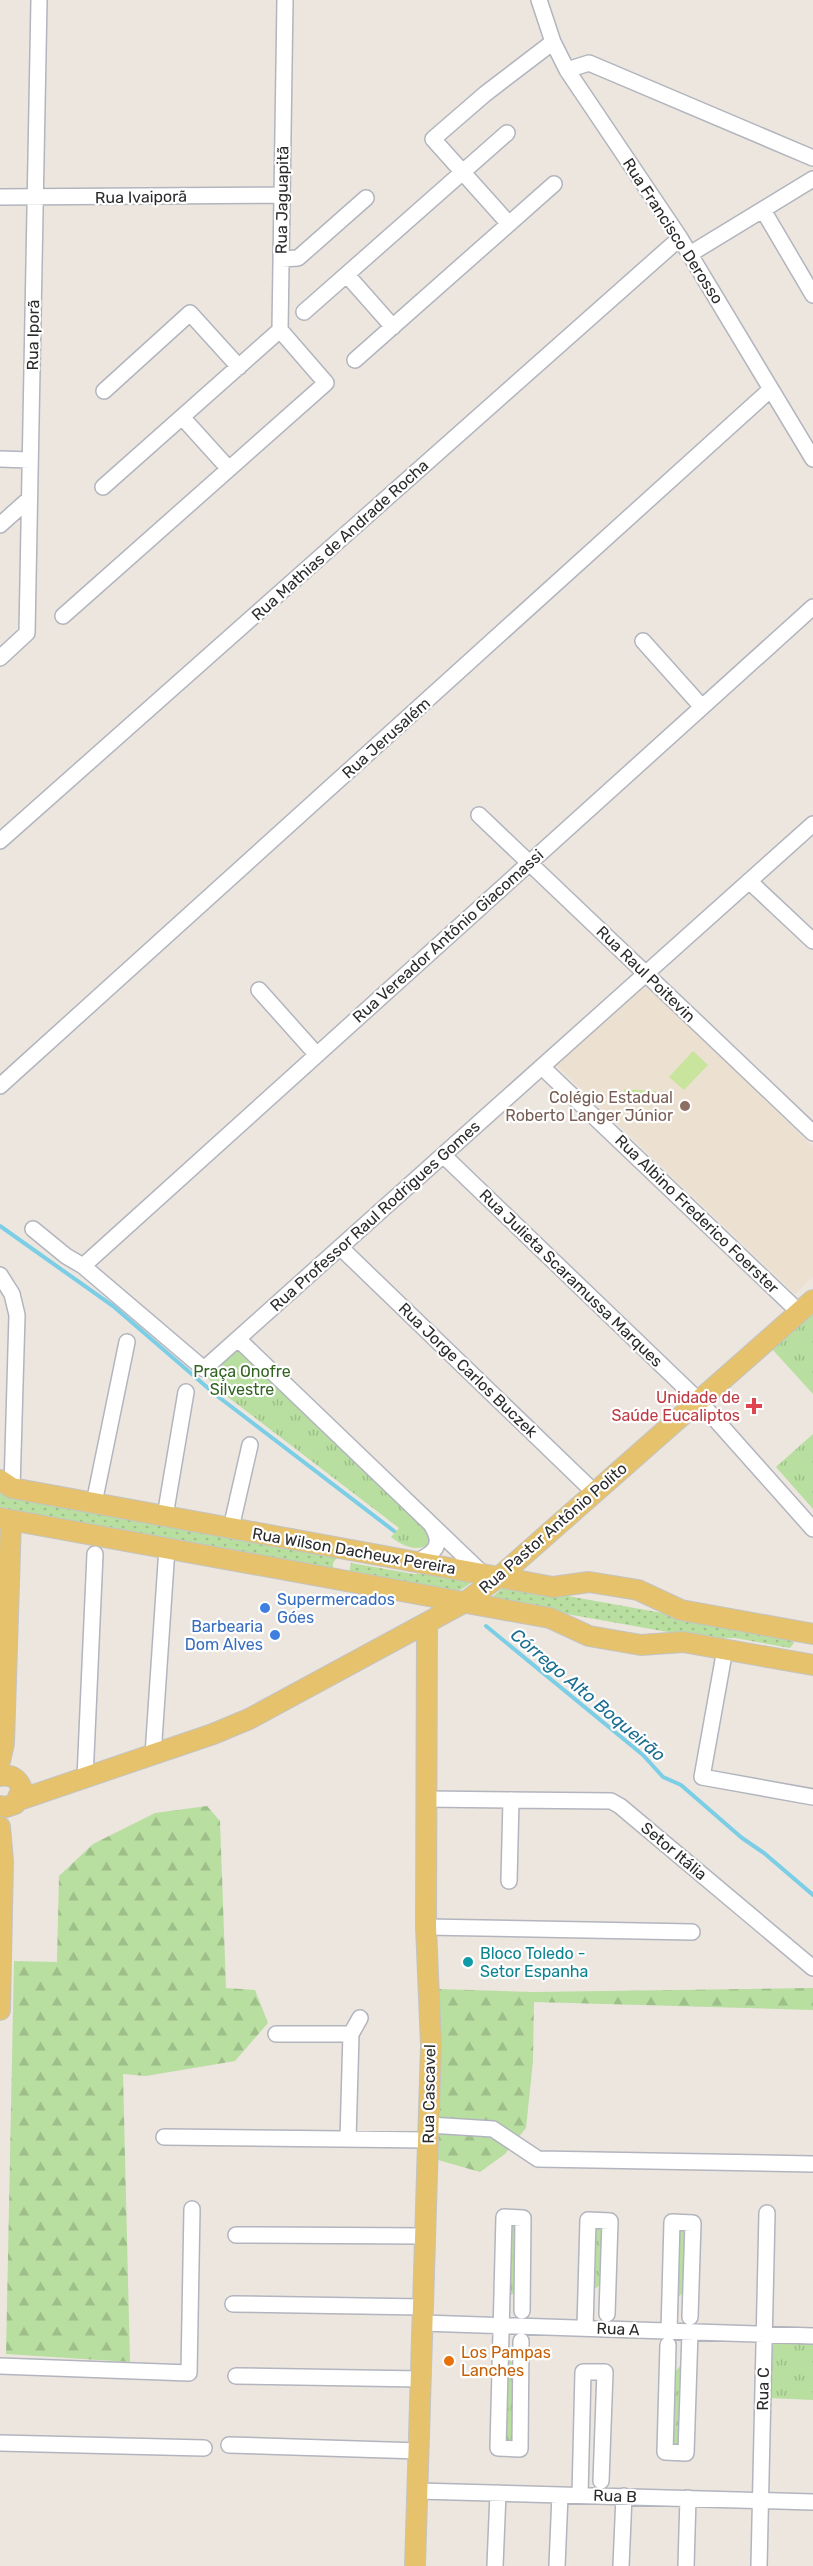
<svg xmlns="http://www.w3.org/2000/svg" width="813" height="2566" viewBox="0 0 813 2566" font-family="Rubik,sans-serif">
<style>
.education{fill:#ece1d0}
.grass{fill:url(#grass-dots)}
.forest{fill:url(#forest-firs)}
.park{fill:url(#park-tufts)}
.pitch{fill:#c9e49d}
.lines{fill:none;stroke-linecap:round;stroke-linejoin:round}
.stream{stroke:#7bcee5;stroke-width:4}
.minor-casing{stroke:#b2b5be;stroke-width:18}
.major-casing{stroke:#c4c4c4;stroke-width:22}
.minor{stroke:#fff;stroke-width:15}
.major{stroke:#e5c26b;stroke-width:20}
.education-dot{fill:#8d6e63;stroke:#fff;stroke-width:2}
.health-dot{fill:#e0444e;stroke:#fff;stroke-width:2}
.shop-dot{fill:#3f7fe0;stroke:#fff;stroke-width:2}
.culture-dot{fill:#0f9aa8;stroke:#fff;stroke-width:2}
.food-dot{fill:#e8710a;stroke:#fff;stroke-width:2}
.labels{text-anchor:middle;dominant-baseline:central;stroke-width:4.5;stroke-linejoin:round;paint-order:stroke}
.street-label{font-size:16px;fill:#2b2b2b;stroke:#fff}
.education-label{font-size:16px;fill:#785e54;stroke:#fff;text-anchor:end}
.park-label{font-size:16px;fill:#326321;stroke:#fff}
.health-label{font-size:16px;fill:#be3a42;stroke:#fff;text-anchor:end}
.shop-label{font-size:16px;fill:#366cbe;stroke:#fff;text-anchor:start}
.culture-label{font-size:16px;fill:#0d838f;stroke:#fff;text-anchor:start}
.food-label{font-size:16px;fill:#c56008;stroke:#fff;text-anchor:start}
.water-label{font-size:18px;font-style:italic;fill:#196e92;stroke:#fff}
</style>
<defs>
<pattern id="grass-dots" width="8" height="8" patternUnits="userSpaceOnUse" patternTransform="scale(1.5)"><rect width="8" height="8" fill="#b8dea0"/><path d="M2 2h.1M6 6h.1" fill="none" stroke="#9ebf8a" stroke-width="1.8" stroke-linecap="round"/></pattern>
<pattern id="forest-firs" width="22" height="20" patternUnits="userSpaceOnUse" patternTransform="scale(1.5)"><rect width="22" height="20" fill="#b8dea0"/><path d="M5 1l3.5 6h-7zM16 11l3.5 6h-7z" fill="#9ebf8a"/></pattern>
<pattern id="park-tufts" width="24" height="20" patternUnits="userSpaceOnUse" patternTransform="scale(1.5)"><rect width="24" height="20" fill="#b8dea0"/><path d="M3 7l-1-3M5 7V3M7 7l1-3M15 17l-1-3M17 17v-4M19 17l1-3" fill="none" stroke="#9ebf8a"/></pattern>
</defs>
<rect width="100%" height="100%" fill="#ece6df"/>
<path class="education" d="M 646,983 L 813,1147 L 813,1277 L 795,1294 L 556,1065 Z"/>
<path class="grass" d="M 0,1493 L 339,1555 L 333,1563 L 333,1572 L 0,1511 Z
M 351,1563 L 414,1574 L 443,1573 L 477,1579 L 456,1593 L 349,1573 Z
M 506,1585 L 791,1636 L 794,1643 L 790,1648 L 735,1638 L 707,1639 L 489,1600 Z"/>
<path class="forest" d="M 207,1806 L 220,1821 L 226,1988 L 255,1990 L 268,2023 L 235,2061 L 146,2076 L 123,2074 L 130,2362 L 6,2354 L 14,1961 L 57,1962 L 59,1876 L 93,1844 L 155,1813 Z
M 813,1988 L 813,2010 L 534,2002 L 533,2061 L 526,2128 L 505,2154 L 480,2172 L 438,2160 L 439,1989 L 534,1992 Z"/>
<path class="park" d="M 813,1313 L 813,1394 L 772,1349 Z
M 238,1346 L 424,1528 L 430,1536 L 429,1544 C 417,1553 401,1545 391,1537 L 399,1528 L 220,1391 L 206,1376 Z
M 813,1434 L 813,1509 L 776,1467 Z
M 592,2224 L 605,2225 L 603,2283 L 590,2292 Z
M 509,2225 L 517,2225 L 517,2291 L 508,2297 Z
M 676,2226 L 689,2226 L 687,2289 L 674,2301 Z
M 772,2342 L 813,2344 L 813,2400 L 770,2398 Z
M 505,2356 L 517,2367 L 515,2445 L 502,2444 Z
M 685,2361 L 682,2449 L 669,2449 L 672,2375 Z"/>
<path class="pitch" d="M 693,1051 L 708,1065 L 684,1090 L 669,1077 Z
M 624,1089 L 656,1091 L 656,1105 L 624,1103 Z"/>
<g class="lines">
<path class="stream" d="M 0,1226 L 113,1306 L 216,1395 L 394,1531
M 486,1626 L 643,1755 L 663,1777 L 681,1785 L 742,1838 L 764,1853 L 813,1895"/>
<defs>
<path id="minor" d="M 539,0 L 553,42 L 567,70 L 680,238 L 813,459
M 567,70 L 589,63 L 813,158
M 0,197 L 282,195
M 763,210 L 813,295
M 509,224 L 433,139 L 485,94 L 553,42
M 690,254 L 813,179
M 281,259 L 298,258 L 366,198
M 347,275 L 393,327
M 304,312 L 507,133
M 355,360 L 554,184
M 104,391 L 190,313 L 239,367
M 182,417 L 229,469
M 0,459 L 30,460
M 103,487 L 280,330
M 0,525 L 29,499
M 63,616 L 326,383 L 280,330 L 285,0
M 643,641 L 702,707
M 0,658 L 27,633 L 39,0
M 479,815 L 813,1133
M 0,841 L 680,238
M 749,881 L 813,941
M 259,990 L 317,1055
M 542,1067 L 799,1312
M 0,1086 L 771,389
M 443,1155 L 699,1401 L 813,1529
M 33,1229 L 66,1256 L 83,1266 L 204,1369 L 813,824
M 340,1247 L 595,1493
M 83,1266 L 813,607
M 0,1275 L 12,1294 L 17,1315 L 12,1488
M 238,1339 L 484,1575
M 94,1503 L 127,1342
M 165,1516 L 186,1392
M 231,1528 L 250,1445
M 416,1562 C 434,1553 444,1546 432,1526
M 725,1649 L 702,1777 L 813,1797
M 153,1755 L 167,1548
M 85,1778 L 95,1554
M 426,1799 L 611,1801 L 620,1806 L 813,1968
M 509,1881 L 511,1800
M 426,1927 L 692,1932
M 276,2034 L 351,2034
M 429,2125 L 493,2129 L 538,2159 L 813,2164
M 164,2137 L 428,2140
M 348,2139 L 351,2034 L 360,2018
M 236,2235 L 425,2236
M 233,2304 L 423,2307
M 423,2323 L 813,2336
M 585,2328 L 588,2220 L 610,2221 L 607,2314
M 669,2331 L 672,2222 L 693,2223 L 690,2317
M 521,2341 L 520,2449 L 498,2448 L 504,2217 L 523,2218 L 522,2311
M 668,2345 L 665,2452 L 686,2453 L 690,2332
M 0,2366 L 189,2373 L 192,2209
M 236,2376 L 421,2379
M 0,2443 L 204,2448
M 229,2445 L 419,2451
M 418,2491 L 813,2502
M 580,2495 L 583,2372 L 605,2372 L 601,2481
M 495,2566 L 498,2493
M 557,2566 L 560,2495
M 621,2566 L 624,2496
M 686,2566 L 688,2498
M 759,2566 L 767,2213"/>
<path id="major" d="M 0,1480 L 12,1488 L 553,1587 L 589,1582 L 638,1590 L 681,1610 L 813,1634
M 0,1518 L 550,1618 L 589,1636 L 641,1645 L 683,1642 L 813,1665
M 0,1761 L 4,1743 L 11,1520
M 0,1776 C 11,1774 18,1778 22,1789 L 15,1804 L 6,1807 L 0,1806
M 19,1800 L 213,1734 L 249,1719 L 465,1602 L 499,1577 L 813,1300
M 0,1827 L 3,1861 L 0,2010
M 415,2566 L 431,2045 L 426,1927 L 427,1623"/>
</defs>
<use href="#minor" class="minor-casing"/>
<use href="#major" class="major-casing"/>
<use href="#minor" class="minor"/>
<use href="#major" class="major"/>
</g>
<circle class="education-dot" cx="685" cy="1106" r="6"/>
<path class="health-dot" d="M751 1397h6v6h6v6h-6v6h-6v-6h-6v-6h6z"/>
<g class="shop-dot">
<circle cx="265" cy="1608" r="6"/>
<circle cx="275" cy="1635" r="6"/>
</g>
<circle class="culture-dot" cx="468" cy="1962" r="6"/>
<circle class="food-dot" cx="449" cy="2361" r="6"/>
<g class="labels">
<g class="street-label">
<text transform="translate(141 197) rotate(-1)">Rua Ivaiporã</text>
<text transform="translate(282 200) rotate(-89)">Rua Jaguapitã</text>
<text transform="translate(673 231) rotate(57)">Rua Francisco Derosso</text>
<text transform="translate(33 335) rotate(-89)">Rua Iporã</text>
<text transform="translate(340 540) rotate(-42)">Rua Mathias de Andrade Rocha</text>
<text transform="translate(386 738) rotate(-42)">Rua Jerusalém</text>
<text transform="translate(448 936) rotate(-42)">Rua Vereador Antônio Giacomassi</text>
<text transform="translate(646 974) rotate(44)">Rua Raul Poitevin</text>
<text transform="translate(697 1214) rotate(44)">Rua Albino Frederico Foerster</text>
<text transform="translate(375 1216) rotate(-42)">Rua Professor Raul Rodrigues Gomes</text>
<text transform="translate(571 1278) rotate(44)">Rua Julieta Scaramussa Marques</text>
<text transform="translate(468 1370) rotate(44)">Rua Jorge Carlos Buczek</text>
<text transform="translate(553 1528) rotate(-41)">Rua Pastor Antônio Polito</text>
<text transform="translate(354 1551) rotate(10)">Rua Wilson Dacheux Pereira</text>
<text transform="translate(674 1851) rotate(40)">Setor Itália</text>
<text transform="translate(429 2094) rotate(-89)">Rua Cascavel</text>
<text transform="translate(618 2329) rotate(2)">Rua A</text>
<text transform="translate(763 2389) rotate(-89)">Rua C</text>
<text transform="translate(615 2496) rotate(2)">Rua B</text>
</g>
<g class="education-label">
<text x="673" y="1097">Colégio Estadual<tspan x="673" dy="18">Roberto Langer Júnior</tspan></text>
</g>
<g class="park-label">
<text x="242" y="1371">Praça Onofre<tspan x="242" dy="18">Silvestre</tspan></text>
</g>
<g class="health-label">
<text x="740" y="1397">Unidade de<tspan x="740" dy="18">Saúde Eucaliptos</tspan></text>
</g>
<g class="shop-label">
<text x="277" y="1599">Supermercados<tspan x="277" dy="18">Góes</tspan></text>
<text x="263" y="1626" text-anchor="end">Barbearia<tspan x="263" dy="18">Dom Alves</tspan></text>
</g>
<g class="culture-label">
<text x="480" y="1953">Bloco Toledo -<tspan x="480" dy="18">Setor Espanha</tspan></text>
</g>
<g class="food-label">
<text x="461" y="2352">Los Pampas<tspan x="461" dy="18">Lanches</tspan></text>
</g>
<g class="water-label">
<text transform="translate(588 1695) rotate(40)">Córrego Alto Boqueirão</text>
</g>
</g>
</svg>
